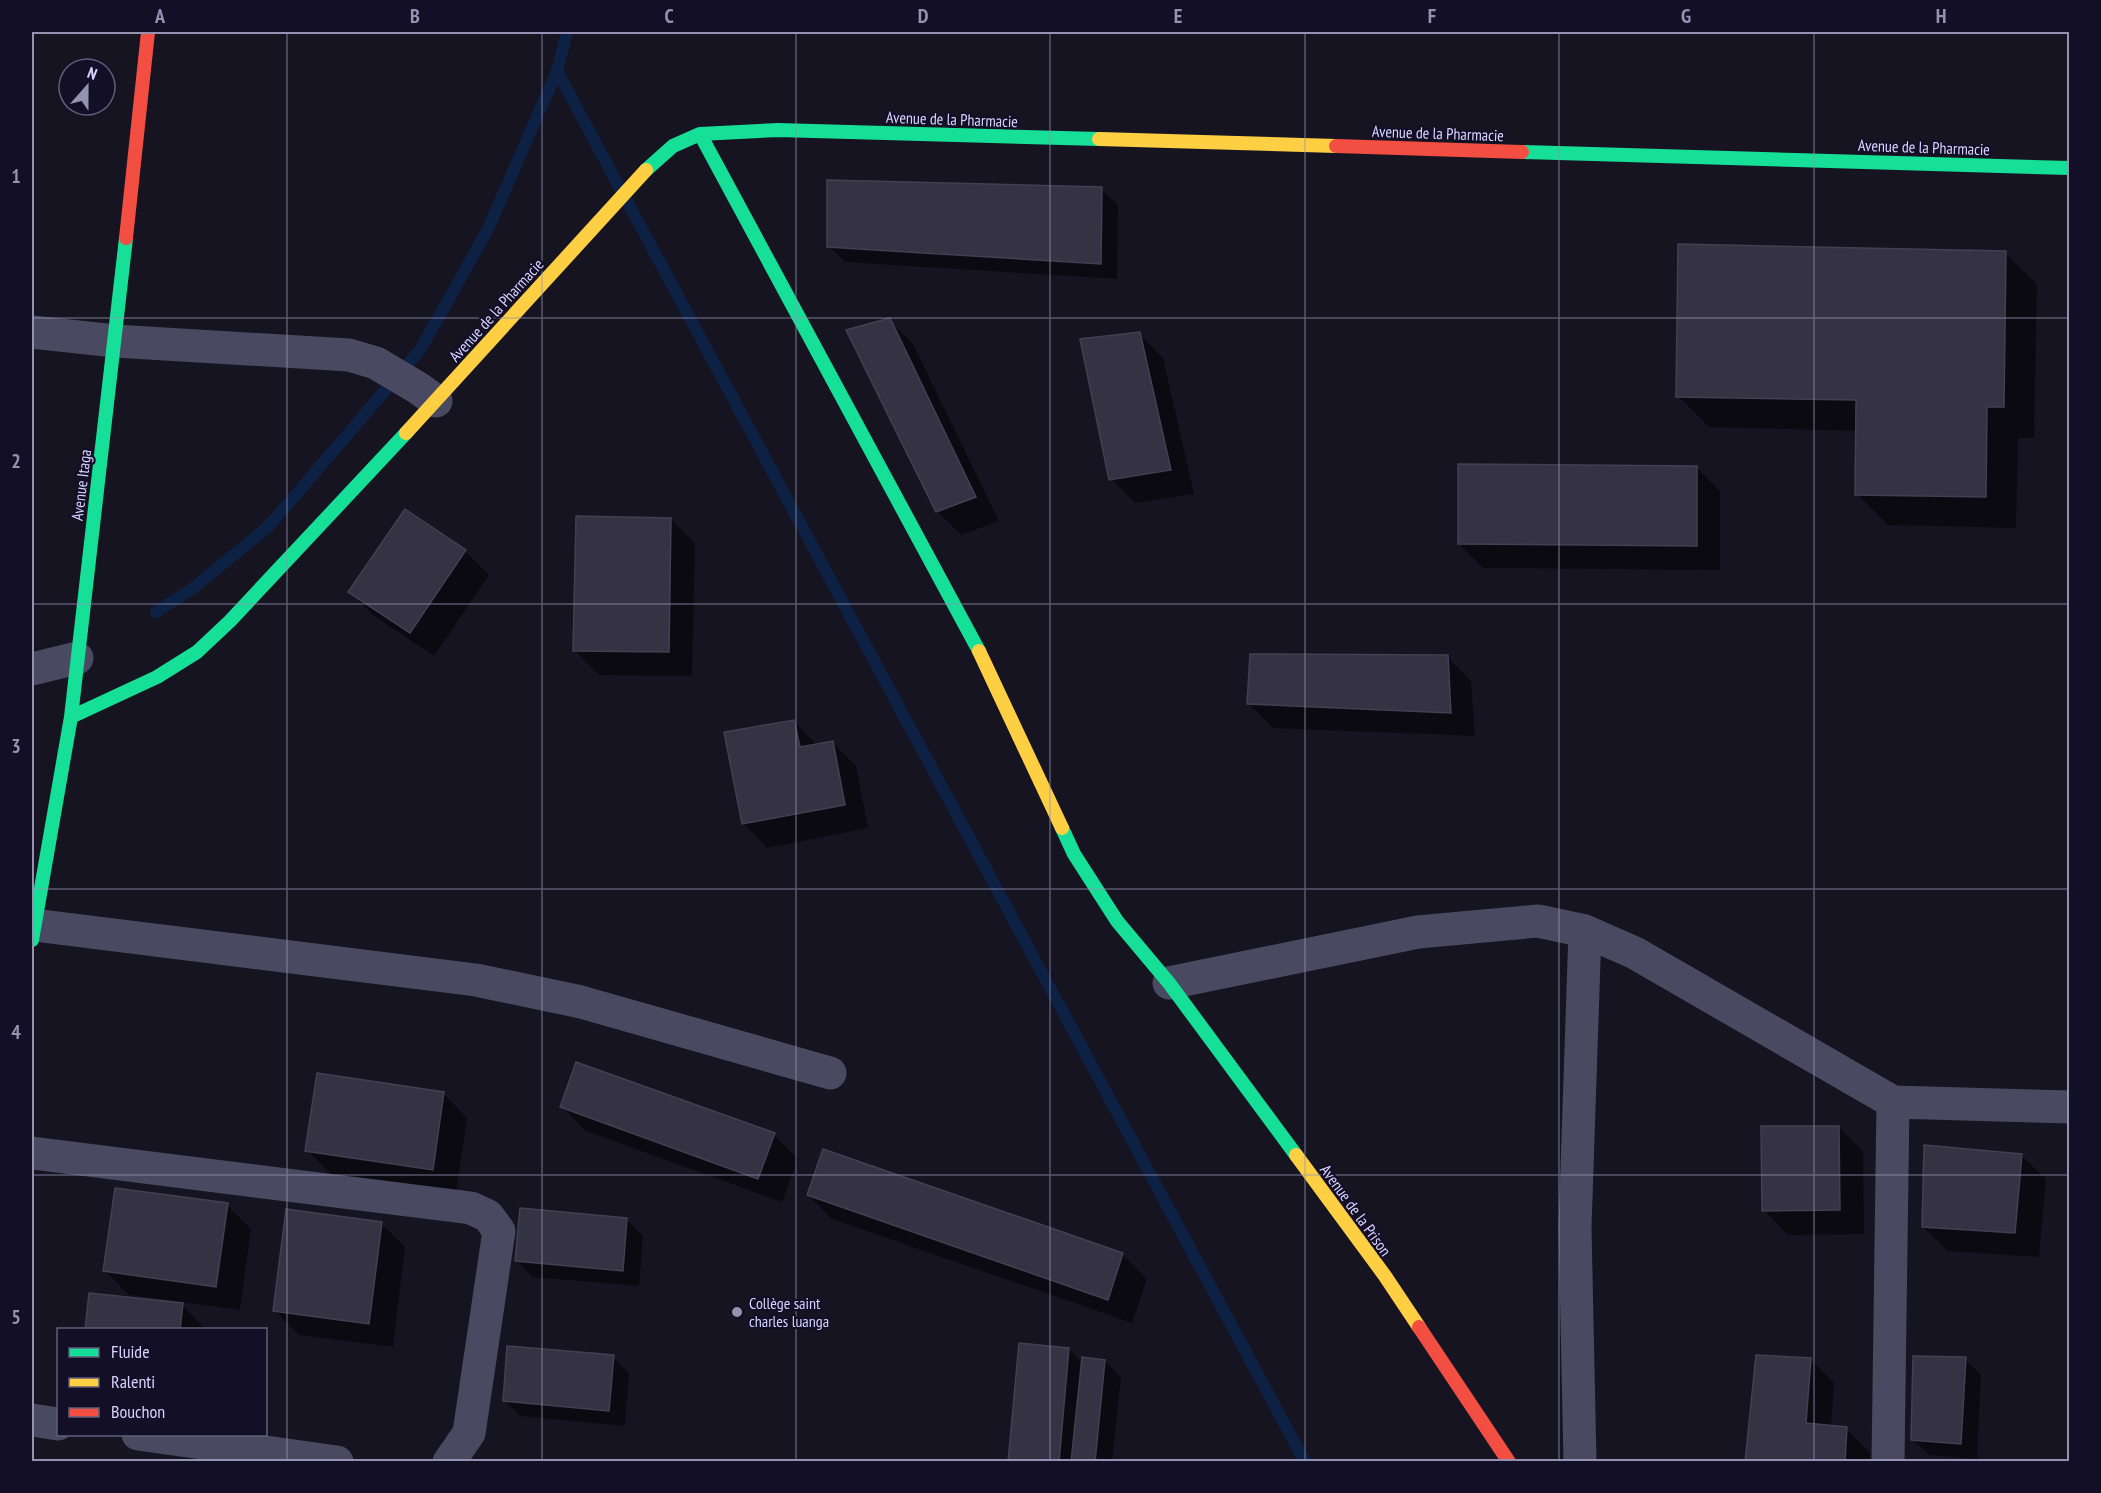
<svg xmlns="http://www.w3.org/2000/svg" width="2101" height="1493" viewBox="0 0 2101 1493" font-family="'PT Sans Narrow',sans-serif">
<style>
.shadow{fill:#0007}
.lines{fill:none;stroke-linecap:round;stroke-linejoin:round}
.stream{stroke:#0d2144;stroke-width:12}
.building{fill:#343243;stroke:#433f54;stroke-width:1.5}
.street{stroke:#4a4962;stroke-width:33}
.fast{stroke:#16e098;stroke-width:14}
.slow{stroke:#ffcf43;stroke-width:14}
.jam{stroke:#f24e42;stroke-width:14}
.grid{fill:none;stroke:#9591b1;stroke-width:1.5;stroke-opacity:0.55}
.poi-dot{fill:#9591b1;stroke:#130f26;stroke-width:2}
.labels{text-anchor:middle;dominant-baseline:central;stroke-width:4.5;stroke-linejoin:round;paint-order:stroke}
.street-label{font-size:16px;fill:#d9d4ff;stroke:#130f26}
.poi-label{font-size:16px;fill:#d9d4ff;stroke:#130f26;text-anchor:start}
.neatline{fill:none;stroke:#9591b1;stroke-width:2}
.grid-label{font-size:20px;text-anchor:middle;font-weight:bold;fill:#9591b1}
</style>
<rect width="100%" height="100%" fill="#161421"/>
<path class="shadow" d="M 1101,189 L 1118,205 L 1117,279 L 845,262 L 829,246 Z
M 2005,253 L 2037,284 L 2034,438 L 2018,438 L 2016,528 L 1888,525 L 1857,494 L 1858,431 L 1709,427 L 1678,396 Z
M 889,320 L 913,344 L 999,521 L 961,535 L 937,511 Z
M 1139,334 L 1163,358 L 1194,494 L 1135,503 L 1111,479 Z
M 1696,467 L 1720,491 L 1720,570 L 1483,568 L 1459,544 Z
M 671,519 L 695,543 L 692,676 L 599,675 L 574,650 Z
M 465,551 L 489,575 L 434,656 L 374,616 L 350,592 Z
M 1447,656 L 1471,681 L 1475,736 L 1273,728 L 1249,704 Z
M 794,721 L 817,745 L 832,742 L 856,766 L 868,828 L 767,848 L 743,823 Z
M 443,1093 L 467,1118 L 456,1193 L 331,1174 L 307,1150 Z
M 562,1107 L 774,1135 L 798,1159 L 782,1202 L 586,1131 Z
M 1839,1127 L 1863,1151 L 1864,1234 L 1788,1235 L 1764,1210 Z
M 824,1151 L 1123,1255 L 1147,1279 L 1132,1323 L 832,1219 L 808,1195 Z
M 2021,1155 L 2046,1179 L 2039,1257 L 1948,1251 L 1923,1227 Z
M 227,1205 L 251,1229 L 240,1310 L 179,1302 L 206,1330 L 86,1330 L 169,1303 L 169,1300 L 129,1295 L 105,1271 Z
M 627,1220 L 643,1236 L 639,1286 L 532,1277 L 516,1260 Z
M 381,1223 L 405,1247 L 393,1347 L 299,1335 L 275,1311 Z
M 1069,1349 L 1083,1364 L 1105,1361 L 1121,1377 L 1112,1462 L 1010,1462 Z
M 613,1357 L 629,1373 L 625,1426 L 520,1416 L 504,1400 Z
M 1810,1359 L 1834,1383 L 1831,1427 L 1846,1429 L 1870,1453 L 1870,1462 L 1746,1462 Z
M 1965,1359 L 1981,1375 L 1977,1459 L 1929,1455 L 1912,1439 Z"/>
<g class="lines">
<path class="stream" d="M 557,71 L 1305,1462
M 156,612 L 192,589 L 269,526 L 420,350 L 487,231 L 557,71 L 567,32"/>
</g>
<path class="building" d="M 827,180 L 1102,187 L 1101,264 L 827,247 Z
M 1678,244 L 2006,251 L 2004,407 L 1987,407 L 1986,497 L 1855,495 L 1856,400 L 1676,397 Z
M 890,318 L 976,497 L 936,512 L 846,330 Z
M 1140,332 L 1171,470 L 1109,480 L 1080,339 Z
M 1458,464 L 1697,466 L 1697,546 L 1458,544 Z
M 405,509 L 466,550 L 410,633 L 348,592 Z
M 576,516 L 671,518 L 669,652 L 573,651 Z
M 1250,654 L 1448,655 L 1451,713 L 1247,704 Z
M 794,720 L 800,747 L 833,741 L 845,805 L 742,824 L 724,732 Z
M 576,1062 L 775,1133 L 758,1179 L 560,1107 Z
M 317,1073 L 444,1092 L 433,1170 L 305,1151 Z
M 1761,1126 L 1839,1126 L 1840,1210 L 1762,1211 Z
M 1924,1145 L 2022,1154 L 2015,1233 L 1922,1227 Z
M 823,1149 L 1123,1253 L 1108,1300 L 807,1195 Z
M 115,1188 L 228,1203 L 216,1287 L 103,1271 Z
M 520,1208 L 627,1218 L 623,1271 L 515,1261 Z
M 286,1209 L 382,1222 L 369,1324 L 273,1311 Z
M 89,1293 L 183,1303 L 180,1330 L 85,1330 Z
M 1019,1343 L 1069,1348 L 1059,1462 L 1008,1462 Z
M 507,1346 L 614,1355 L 609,1411 L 503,1401 Z
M 1756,1355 L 1811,1358 L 1806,1423 L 1847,1427 L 1845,1462 L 1745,1462 Z
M 1913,1356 L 1966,1357 L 1961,1444 L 1911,1440 Z
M 1082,1357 L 1105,1360 L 1095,1462 L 1071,1462 Z"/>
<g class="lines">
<path class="street" d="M 32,332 L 115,341 L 349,355 L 376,363 L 418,388 L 436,401
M 32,669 L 77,658
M 34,925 L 476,980 L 581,1002 L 830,1073
M 1169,983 L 1418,932 L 1538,921 L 1585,931 L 1635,953 L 1893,1102 L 2070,1107
M 32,1153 L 471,1208 L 488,1216 L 499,1231 L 469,1433 L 449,1462
M 32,1420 L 58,1424
M 138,1434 L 337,1462
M 1580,1462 L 1575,1227 L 1585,931
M 1888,1462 L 1893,1102"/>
<path class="fast" d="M 700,134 L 979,651
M 1522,152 L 2070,168
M 646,170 L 673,146 L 700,134 L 778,130 L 1099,139
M 71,717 L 157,677 L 197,652 L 230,621 L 406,433
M 1062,828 L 1074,854 L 1117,921 L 1169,983 L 1296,1155
M 32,940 L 71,717 L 126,238"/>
<path class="slow" d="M 1099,139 L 1336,146
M 406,433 L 646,170
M 979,651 L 1062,828
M 1296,1155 L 1385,1276 L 1419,1327"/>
<path class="jam" d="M 1336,146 L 1522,152
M 126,238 L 148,32
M 1419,1327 L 1509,1462"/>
</g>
<path class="grid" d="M 287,32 L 287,1462M 542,32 L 542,1462M 796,32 L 796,1462M 1050,32 L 1050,1462M 1305,32 L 1305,1462M 1559,32 L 1559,1462M 1814,32 L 1814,1462M 32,318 L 2070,318M 32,604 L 2070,604M 32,889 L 2070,889M 32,1175 L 2070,1175"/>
<circle class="poi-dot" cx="737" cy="1312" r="6"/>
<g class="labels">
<g class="street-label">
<text transform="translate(952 119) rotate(2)">Avenue de la Pharmacie</text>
<text transform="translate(1438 133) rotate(2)">Avenue de la Pharmacie</text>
<text transform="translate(1924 147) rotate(2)">Avenue de la Pharmacie</text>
<text transform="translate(496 310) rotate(-48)">Avenue de la Pharmacie</text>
<text transform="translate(81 485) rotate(-83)">Avenue Itaga</text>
<text transform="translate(1356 1210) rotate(54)">Avenue de la Prison</text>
</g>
<g class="poi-label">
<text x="749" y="1303">Collège saint<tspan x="749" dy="18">charles luanga</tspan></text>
</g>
</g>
<rect width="2101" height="1493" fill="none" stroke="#130f26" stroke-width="66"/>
<rect x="57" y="1328" width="210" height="108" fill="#130f26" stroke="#625e7d" stroke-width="1.5"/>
<rect x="69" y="1348" width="30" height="9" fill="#16e098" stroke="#625e7d" stroke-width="1.5"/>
<text x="111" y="1358" font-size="18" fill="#d9d4ff">Fluide</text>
<rect x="69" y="1378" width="30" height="9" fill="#ffcf43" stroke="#625e7d" stroke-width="1.5"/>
<text x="111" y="1388" font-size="18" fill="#d9d4ff">Ralenti</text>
<rect x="69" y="1408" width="30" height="9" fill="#f24e42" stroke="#625e7d" stroke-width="1.5"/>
<text x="111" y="1418" font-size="18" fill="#d9d4ff">Bouchon</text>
<g transform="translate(87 87) rotate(21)"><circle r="28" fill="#130f26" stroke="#625e7d" stroke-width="1.5"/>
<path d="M0-4.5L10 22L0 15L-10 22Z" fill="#9591b1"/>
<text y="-9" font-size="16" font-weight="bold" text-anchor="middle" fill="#d9d4ff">N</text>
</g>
<rect x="33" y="33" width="2035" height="1427" class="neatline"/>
<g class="grid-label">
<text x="160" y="23">A</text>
<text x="415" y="23">B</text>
<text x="669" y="23">C</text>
<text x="923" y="23">D</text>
<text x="1178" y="23">E</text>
<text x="1432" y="23">F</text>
<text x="1686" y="23">G</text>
<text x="1941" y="23">H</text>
<text x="16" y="183">1</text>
<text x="16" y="468">2</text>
<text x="16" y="753">3</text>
<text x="16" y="1039">4</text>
<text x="16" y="1324">5</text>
</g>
</svg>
